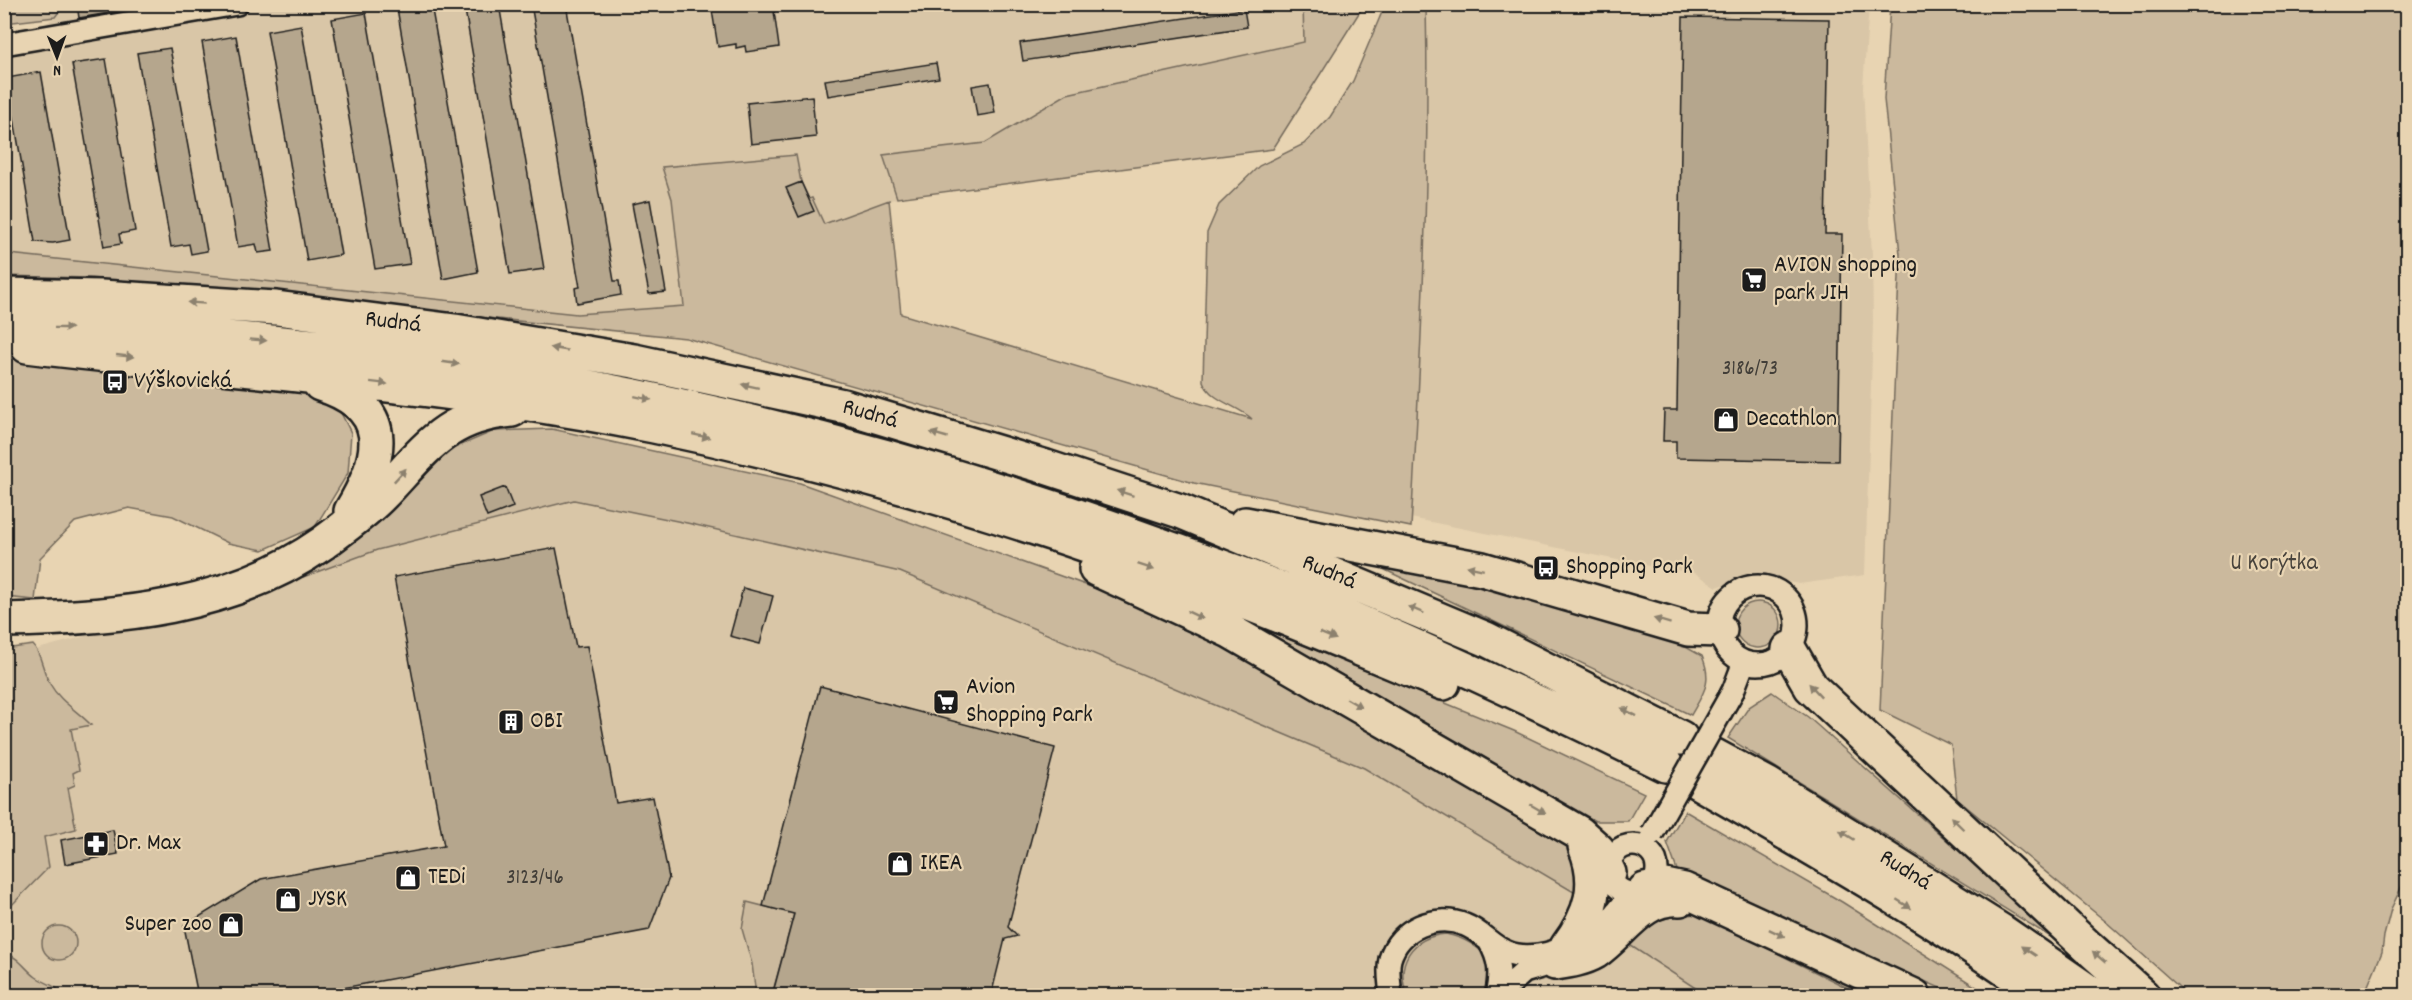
<svg xmlns="http://www.w3.org/2000/svg" width="2412" height="1000" viewBox="0 0 2412 1000" font-family="Dekko,sans-serif">
<style>
.built{fill:#d9c6a7}
.green{fill:#cbb99d;stroke:#746a5c;stroke-width:1.5}
.building{fill:#b5a68d;stroke:#1c1c1c;stroke-width:1.5}
.lines{fill:none;stroke-linecap:round;stroke-linejoin:round}
.street-casing{stroke:#1c1c1c;stroke-width:26}
.highway-casing{stroke:#1c1c1c;stroke-width:38}
.street{stroke:#e8d4b2;stroke-width:21}
.highway{stroke:#e8d4b2;stroke-width:33}
.street-bridge-casing{stroke:#1c1c1c;stroke-width:26;stroke-linecap:butt}
.street-bridge{stroke:#e8d4b2;stroke-width:21}
.oneway{fill:#8c816e}
.labels{text-anchor:middle;dominant-baseline:central;stroke-width:4.5;stroke-linejoin:round;paint-order:stroke}
.number-label{font-size:21px;fill:#423e38}
.poi-label{font-size:24px;fill:#1c1c1c;stroke:#e8d4b2;text-anchor:start}
.street-label{font-size:24px;fill:#1c1c1c;stroke:#e8d4b2}
.park-label{font-size:24px;fill:#48433c;stroke:#e8d4b2}
</style>
<rect width="100%" height="100%" fill="#e8d4b2"/>
<filter id="ink" filterUnits="userSpaceOnUse"><feTurbulence type="fractalNoise" baseFrequency=".0167" numOctaves="2"/><feDisplacementMap in="SourceGraphic" scale="12" xChannelSelector="R" yChannelSelector="G"/><feConvolveMatrix kernelMatrix="1 2 1 2 8 2 1 2 1" color-interpolation-filters="sRGB"/></filter>
<g filter="url(#ink)">
<path class="built" d="M 64,4 L 1303,4 L 1305,42 L 1067,94 L 985,143 L 883,155 L 897,198 L 824,224 L 812,198 L 809,200 L 801,182 L 796,155 L 662,167 L 672,198 L 685,306 L 577,314 L 9,254 L 4,226 L 4,55 L 55,17 Z
M 1426,5 L 1869,5 L 1863,87 L 1872,255 L 1873,323 L 1865,575 L 1799,584 L 1754,575 L 1717,587 L 1695,573 L 1637,564 L 1411,518 L 1423,270 L 1427,72 Z
M 574,500 L 687,523 L 900,572 L 1364,768 L 1584,898 L 1628,944 L 1706,995 L 5,996 L 5,853 L 38,649 L 303,577 L 377,550 Z"/>
<path class="green" d="M 4,5 L 5,4 L 64,5 L 55,17 L 5,23 Z
M 1303,5 L 1364,5 L 1273,149 L 897,198 L 883,155 L 985,143 L 1067,94 L 1304,42 Z
M 1385,5 L 1426,5 C 1430,179 1421,353 1411,527 L 1194,483 L 686,338 L 90,278 L 5,276 L 4,226 L 9,254 L 577,314 L 684,306 L 672,199 L 662,167 L 796,155 L 801,182 L 809,199 L 812,198 L 824,224 L 889,200 L 901,314 L 1252,419 C 1237,405 1210,401 1203,381 L 1207,233 L 1219,205 L 1259,166 L 1304,144 L 1330,117 L 1353,81 Z
M 1890,5 L 2407,5 L 2408,873 L 2391,909 L 2384,936 L 2382,952 L 2364,995 L 2188,995 L 2104,920 L 1957,799 L 1951,745 L 1880,710 L 1900,254 L 1884,99 Z
M 5,359 L 36,359 L 294,386 L 338,407 L 351,433 L 348,473 L 315,527 L 263,550 L 228,543 L 173,516 L 129,508 L 75,522 L 40,558 L 35,600 L 5,597 Z
M 552,429 L 800,483 L 1167,614 L 1563,836 L 1579,853 L 1584,898 L 1364,768 L 900,572 L 687,523 L 574,500 L 377,550 L 303,577 L 394,504 L 445,452 L 494,431 Z
M 1360,558 L 1676,636 L 1680,644 L 1702,656 C 1713,682 1704,692 1691,715 Z
M1735 625a23 23 0 1 1 46 0a23 23 0 1 1-46 0Z
M 1261,628 L 1514,731 L 1644,793 L 1628,821 L 1595,821 Z
M 33,645 C 41,652 43,673 50,684 C 60,702 78,711 91,725 L 71,729 L 79,770 L 73,773 L 75,785 L 68,788 L 76,829 L 44,837 L 49,867 L 5,912 L 5,649 Z
M 1772,692 L 1808,717 L 2067,947 L 1728,738 L 1749,707 Z
M 1685,811 L 1842,902 L 1989,995 L 1956,995 L 1678,873 L 1667,842 Z
M 747,902 L 794,914 L 772,995 L 756,995 L 752,964 L 742,929 Z
M 1698,914 L 1862,995 L 1706,995 L 1628,944 C 1647,919 1668,916 1698,914 Z
M42 943a17 17 0 1 1 34 0a17 17 0 1 1-34 0Z
M 1446,934 C 1465,938 1479,946 1490,961 L 1487,996 L 1407,995 C 1395,963 1411,937 1446,934 Z
M 5,953 C 19,957 25,969 36,977 C 46,984 55,984 64,995 L 5,995 Z"/>
<path class="building" d="M 77,4 L 126,4 L 127,10 L 79,18 Z
M 418,4 L 431,4 L 478,272 L 443,279 L 397,8 Z
M 464,4 L 499,4 L 544,269 L 510,274 Z
M 531,4 L 566,4 L 614,281 L 619,281 L 621,295 L 577,303 L 575,288 L 580,287 L 577,271 Z
M 711,4 L 773,4 L 779,47 L 746,52 L 745,46 L 736,48 L 736,44 L 718,47 Z
M 1244,9 L 1247,27 L 1023,61 L 1020,43 Z
M 366,13 L 410,264 L 375,269 L 332,19 Z
M 1683,17 L 1829,19 L 1825,234 L 1842,234 L 1838,461 L 1676,458 L 1676,441 L 1663,441 L 1664,410 L 1677,410 Z
M 301,25 L 341,255 L 307,261 L 267,31 Z
M 236,36 L 273,251 L 258,253 L 256,244 L 238,247 L 202,42 Z
M 170,48 L 207,251 L 191,254 L 189,244 L 171,247 L 137,53 Z
M 106,59 L 135,231 L 119,234 L 121,244 L 104,247 L 72,64 Z
M 936,63 L 939,78 L 828,96 L 825,80 Z
M 41,72 L 70,240 L 53,243 L 35,242 L 7,78 Z
M 990,83 L 995,113 L 977,116 L 972,86 Z
M 812,96 L 816,137 L 751,144 L 747,103 Z
M 801,182 L 814,211 L 799,217 L 786,188 Z
M 650,200 L 666,292 L 649,294 L 632,204 Z
M 505,487 L 513,507 L 487,517 L 479,497 Z
M 556,548 L 576,647 L 587,646 L 616,803 L 653,797 L 669,878 L 649,930 L 301,996 L 198,996 L 184,926 L 261,879 L 444,846 L 394,577 Z
M 743,588 L 773,596 L 760,644 L 730,636 Z
M 820,686 L 1055,748 L 1008,927 L 1017,936 L 1005,939 L 991,996 L 772,996 L 794,914 L 763,906 Z
M 113,830 L 118,854 L 65,864 L 61,840 Z"/>
<g class="lines">
<defs>
<path id="street" d="M 4,44 L 237,4
M1719 625a39 39 0 1 1 78 0a39 39 0 1 1-78 0Z
M 1733,691 L 1744,662
M1609 869a24 24 0 1 1 48 0a24 24 0 1 1-48 0Z
M 1606,925 L 1632,893
M 1489,941 C 1500,960 1501,974 1496,996
M 1391,996 C 1390,983 1387,971 1390,959 C 1399,928 1436,913 1465,925 C 1481,931 1491,946 1507,952 C 1526,960 1552,954 1569,945
M 1497,996 L 1524,972 L 1558,962"/>
<path id="highway" d="M 4,295 L 101,297 L 276,308 L 455,331 L 634,361 L 843,406 L 1046,467 L 1180,511 L 1486,639 L 1681,738
M 4,327 C 397,333 787,409 1155,543 C 1199,559 1243,573 1286,591 C 1415,644 1541,703 1666,765
M 27,346 C 237,371 447,384 654,426 C 843,465 1037,524 1218,592 C 1294,620 1368,653 1443,683
M 320,384 C 394,407 384,456 351,511
M 1245,524 L 1482,569 L 1688,629 L 1720,630
M 1096,569 L 1230,631 L 1579,833 L 1598,850 L 1609,873
M 4,620 C 116,618 229,609 323,543 C 343,528 366,512 383,494 C 426,449 445,416 512,410
M 1789,649 L 1811,687 L 2088,947 L 2143,996
M 1711,754 L 1767,784 L 2001,931 L 2095,996
M 1696,781 C 1814,849 1933,916 2043,996
M 1645,890 L 1665,886 L 1684,890 L 1914,996
M 1567,947 C 1591,915 1601,884 1585,846
M 1555,963 C 1568,961 1583,959 1595,952 C 1623,933 1641,896 1680,899"/>
</defs>
<use href="#street" class="street-casing"/>
<use href="#highway" class="highway-casing"/>
<use href="#street" class="street"/>
<use href="#highway" class="highway"/>
<defs>
<path id="street-bridge" d="M 1652,834 L 1733,691"/>
</defs>
<use href="#street-bridge" class="street-bridge-casing"/>
<use href="#street-bridge" class="street-bridge"/>
</g>
<defs><path id="oneway-solid" d="M-6-.8H1V-3.2L6.5 0L1 3.2V.8H-6Z" transform="scale(1.5)"/></defs>
<g class="oneway">
<use href="#oneway-solid" transform="translate(196 303) rotate(-176)"/>
<use href="#oneway-solid" transform="translate(63 328) rotate(1)"/>
<use href="#oneway-solid" transform="translate(258 340) rotate(4)"/>
<use href="#oneway-solid" transform="translate(559 349) rotate(-170)"/>
<use href="#oneway-solid" transform="translate(125 356) rotate(6)"/>
<use href="#oneway-solid" transform="translate(451 363) rotate(8)"/>
<use href="#oneway-solid" transform="translate(379 383) rotate(7)"/>
<use href="#oneway-solid" transform="translate(750 386) rotate(-168)"/>
<use href="#oneway-solid" transform="translate(643 398) rotate(12)"/>
<use href="#oneway-solid" transform="translate(939 435) rotate(-164)"/>
<use href="#oneway-solid" transform="translate(701 436) rotate(12)"/>
<use href="#oneway-solid" transform="translate(400 475) rotate(-47)"/>
<use href="#oneway-solid" transform="translate(1125 493) rotate(-162)"/>
<use href="#oneway-solid" transform="translate(1146 567) rotate(19)"/>
<use href="#oneway-solid" transform="translate(1475 568) rotate(-168)"/>
<use href="#oneway-solid" transform="translate(1416 610) rotate(-157)"/>
<use href="#oneway-solid" transform="translate(1195 615) rotate(25)"/>
<use href="#oneway-solid" transform="translate(1662 621) rotate(-163)"/>
<use href="#oneway-solid" transform="translate(1328 636) rotate(22)"/>
<use href="#oneway-solid" transform="translate(1815 690) rotate(-133)"/>
<use href="#oneway-solid" transform="translate(1354 703) rotate(30)"/>
<use href="#oneway-solid" transform="translate(1629 712) rotate(-153)"/>
<use href="#oneway-solid" transform="translate(1538 809) rotate(30)"/>
<use href="#oneway-solid" transform="translate(1957 823) rotate(-136)"/>
<use href="#oneway-solid" transform="translate(1847 835) rotate(-148)"/>
<use href="#oneway-solid" transform="translate(1904 904) rotate(32)"/>
<use href="#oneway-solid" transform="translate(1777 933) rotate(25)"/>
<use href="#oneway-solid" transform="translate(2029 951) rotate(-146)"/>
<use href="#oneway-solid" transform="translate(2099 957) rotate(-139)"/>
</g>
</g>
<defs>
<symbol id="supermarket-square" viewBox="-11 -11 22 22"><rect x="-9" y="-9" width="18" height="18" rx="4" fill="#1c1c1c" stroke="#e8d4b2"/><path d="M-6-5.5h2.5l.6 2H6L4.5 2H-2.5L-4.4-4H-6ZM-1.5 3.2a1.3 1.3 0 1 0 .1 0ZM3 3.2a1.3 1.3 0 1 0 .1 0Z" fill="#fff"/></symbol>
<symbol id="bus-square" viewBox="-11 -11 22 22"><rect x="-9" y="-9" width="18" height="18" rx="4" fill="#1c1c1c" stroke="#e8d4b2"/><path d="M-5-6H5V4H4V6H2V4H-2V6H-4V4H-5ZM-3.5-4V0h7V-4ZM-3.5 1.2v1.5H-2V1.2ZM2 1.2v1.5H3.5V1.2Z" fill="#fff"/></symbol>
<symbol id="shop-square" viewBox="-11 -11 22 22"><rect x="-9" y="-9" width="18" height="18" rx="4" fill="#1c1c1c" stroke="#e8d4b2"/><path d="M-5-2.5h2.3a2.7 3.5 0 0 1 5.4 0H5L5.5 6h-11ZM-1.5-2.5h3a1.5 2.3 0 0 0-3 0Z" fill="#fff"/></symbol>
<symbol id="building-square" viewBox="-11 -11 22 22"><rect x="-9" y="-9" width="18" height="18" rx="4" fill="#1c1c1c" stroke="#e8d4b2"/><path d="M-4-6H4V6H1V3H-1V6H-4ZM-2.5-4.3h1.7v1.8h-1.7ZM.8-4.3h1.7v1.8H.8ZM-2.5-1h1.7V.8h-1.7ZM.8-1h1.7V.8H.8Z" fill="#fff"/></symbol>
<symbol id="pharmacy-square" viewBox="-11 -11 22 22"><rect x="-9" y="-9" width="18" height="18" rx="4" fill="#1c1c1c" stroke="#e8d4b2"/><path d="M-2-6h4v4h4v4h-4v4h-4v-4h-4v-4h4Z" fill="#fff"/></symbol>
</defs>
<g fill-rule="evenodd">
<use href="#supermarket-square" x="1739" y="265" width="30" height="30"/>
<use href="#bus-square" x="100" y="367" width="30" height="30"/>
<use href="#shop-square" x="1711" y="405" width="30" height="30"/>
<use href="#bus-square" x="1531" y="553" width="30" height="30"/>
<use href="#supermarket-square" x="931" y="687" width="30" height="30"/>
<use href="#building-square" x="496" y="707" width="30" height="30"/>
<use href="#pharmacy-square" x="81" y="829" width="30" height="30"/>
<use href="#shop-square" x="885" y="849" width="30" height="30"/>
<use href="#shop-square" x="393" y="863" width="30" height="30"/>
<use href="#shop-square" x="273" y="885" width="30" height="30"/>
<use href="#shop-square" x="216" y="910" width="30" height="30"/>
</g>
<g class="labels">
<g class="number-label">
<text x="1750" y="370">3186/73</text>
<text x="535" y="879">3123/46</text>
</g>
<g class="poi-label">
<text x="1774" y="266">AVION shopping<tspan x="1774" dy="28">park JIH</tspan></text>
<text x="134" y="382">Výškovická</text>
<text x="1746" y="420">Decathlon</text>
<text x="1566" y="568">Shopping Park</text>
<text x="966" y="688">Avion<tspan x="966" dy="28">Shopping Park</tspan></text>
<text x="530" y="722">OBI</text>
<text x="116" y="844">Dr. Max</text>
<text x="920" y="864">IKEA</text>
<text x="428" y="878">TEDi</text>
<text x="308" y="900">JYSK</text>
<text x="212" y="925" text-anchor="end">Super zoo</text>
</g>
<g class="street-label">
<text transform="translate(393 323) rotate(7)">Rudná</text>
<text transform="translate(870 415) rotate(16)">Rudná</text>
<text transform="translate(1329 573) rotate(23)">Rudná</text>
<text transform="translate(1905 871) rotate(32)">Rudná</text>
</g>
<g class="park-label">
<text x="2274" y="564">U Korýtka</text>
</g>
</g>
<rect width="2412" height="1000" fill="none" stroke="#e8d4b2" stroke-width="24"/>
<rect x="12" y="12" width="2388" height="976" fill="none" stroke="#1c1c1c" stroke-width="2" filter="url(#ink)"/>
<g transform="translate(57 57) rotate(179)" stroke="#e8d4b2" stroke-width="4.5" paint-order="stroke">
<path d="M0-4.5L10 22L0 15L-10 22Z" fill="#1c1c1c"/>
<text y="-9" font-size="16" font-weight="bold" text-anchor="middle" fill="#1c1c1c">N</text>
</g>
</svg>
